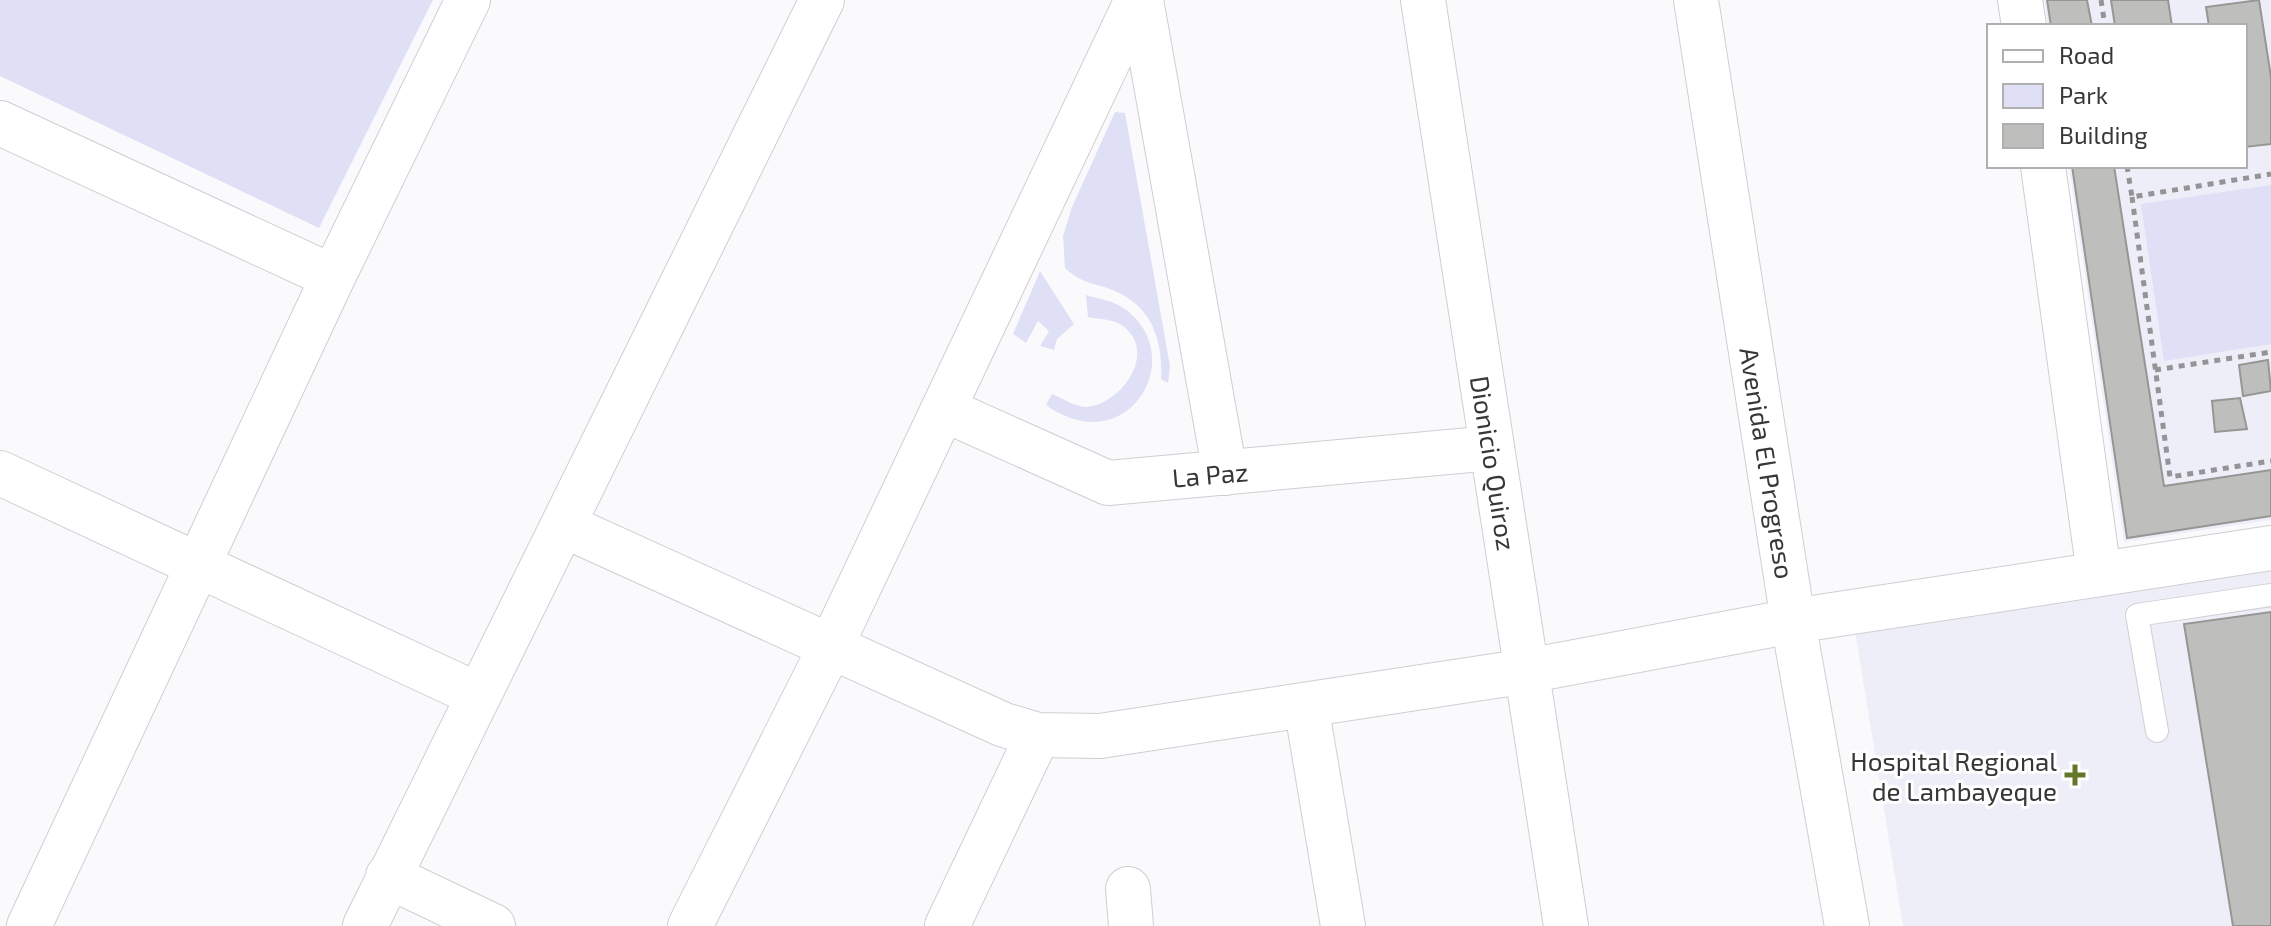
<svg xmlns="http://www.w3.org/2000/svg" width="2271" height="926" viewBox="0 0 2271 926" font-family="'Exo 2',sans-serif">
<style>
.built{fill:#eeeef9}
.green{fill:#dfdff6}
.building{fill:#bebfbc;stroke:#969794;stroke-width:2}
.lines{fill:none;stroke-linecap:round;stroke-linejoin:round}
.service-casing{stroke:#cfcfd3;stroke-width:24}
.minor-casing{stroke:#cfcfd3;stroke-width:46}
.tertiary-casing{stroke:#cfcfd3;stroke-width:46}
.path{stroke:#949496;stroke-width:5;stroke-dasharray:6 6;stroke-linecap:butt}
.service{stroke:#fff;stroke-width:22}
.minor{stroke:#fff;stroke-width:44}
.tertiary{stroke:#fff;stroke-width:44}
.poi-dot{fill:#627728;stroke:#fff;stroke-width:3}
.labels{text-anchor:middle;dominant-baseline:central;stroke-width:6;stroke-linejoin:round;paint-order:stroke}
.street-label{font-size:26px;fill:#373739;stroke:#fff}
.poi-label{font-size:26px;fill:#373739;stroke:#fff;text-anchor:end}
</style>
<rect width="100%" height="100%" fill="#fafafd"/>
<path class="built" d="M 2044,0 L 2271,0 L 2271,520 L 2124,542 L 2069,166 L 2245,166 L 2245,26 L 2048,26 Z
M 2271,562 L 2271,926 L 1903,926 L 1854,625 Z"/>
<path class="green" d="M 0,0 L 433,0 L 319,228 L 0,76 Z
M 1115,112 L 1125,113 L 1170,366 L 1168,383 L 1161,379 C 1163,344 1154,311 1121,294 C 1099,282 1085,287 1065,268 L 1063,236 L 1072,207 Z
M 2271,185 L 2271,344 L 2164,361 L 2141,204 Z
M 1040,271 L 1074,324 L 1057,339 L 1054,350 L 1040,346 L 1049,331 L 1038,321 L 1026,343 L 1013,334 Z
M 1086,295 C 1097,298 1112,301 1122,307 C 1192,353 1129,464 1046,405 L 1052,394 C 1062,398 1075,407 1086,407 C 1124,404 1161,347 1118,323 C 1109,319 1097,319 1088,317 Z"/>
<path class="building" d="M 2047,0 L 2087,0 L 2092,26 L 2051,26 Z
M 2111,0 L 2168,0 L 2172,26 L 2115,26 Z
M 2259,0 L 2271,77 L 2271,144 L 2245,147 L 2245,26 L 2209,26 L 2206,7 Z
M 2072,166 L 2114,166 L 2164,486 L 2271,470 L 2271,516 L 2127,538 Z
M 2268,360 L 2271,391 L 2243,396 L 2239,365 Z
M 2240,398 L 2247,429 L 2215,432 L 2212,401 Z
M 2271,612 L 2271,926 L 2233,926 L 2184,624 Z"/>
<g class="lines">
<defs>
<path id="service" d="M 2157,731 L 2137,615 L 2271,595"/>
<path id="minor" d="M 1141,0 L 1225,473
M 1423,0 L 1566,926
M 2020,0 L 2024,26
M 0,123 L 333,277
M 2043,166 L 2099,574
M 943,409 L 1108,483 L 1492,448
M 0,473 L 478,695
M 563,525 L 1004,725 L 1038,735 L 1100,736 L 1527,671 L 1793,621 L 2271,548
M 1306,705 L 1343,926
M 388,876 L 493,926
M 1128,889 L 1131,926
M 29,926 L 333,277 L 468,0
M 365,926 L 822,0
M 690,926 L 831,646 L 1137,0
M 947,926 L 1038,735"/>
<path id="tertiary" d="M 1696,0 L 1793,621 L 1847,926"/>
</defs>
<use href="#service" class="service-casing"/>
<use href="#minor" class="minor-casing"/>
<use href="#tertiary" class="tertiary-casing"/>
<path class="path" d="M 2101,0 L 2105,26
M 2127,166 L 2132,197 L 2271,174
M 2132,197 L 2170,477 L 2271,461
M 2155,370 L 2271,352"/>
<use href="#service" class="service"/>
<use href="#minor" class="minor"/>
<use href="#tertiary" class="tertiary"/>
</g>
<path class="poi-dot" d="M2071 763h8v8h8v8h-8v8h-8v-8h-8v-8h8z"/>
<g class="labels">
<g class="street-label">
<text transform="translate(1494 463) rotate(81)">Dionicio Quiroz</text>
<text transform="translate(1768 463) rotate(81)">Avenida El Progreso</text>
<text transform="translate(1210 474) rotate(-5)">La Paz</text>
</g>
<g class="poi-label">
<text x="2057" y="760">Hospital Regional<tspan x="2057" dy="30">de Lambayeque</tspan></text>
</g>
</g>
<rect x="1987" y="24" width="260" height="144" fill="#ffffff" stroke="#afafb0" stroke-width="2"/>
<rect x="2003" y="50" width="40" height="12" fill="#ffffff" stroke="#afafb0" stroke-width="2"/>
<text x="2059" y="64" font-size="24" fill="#373739">Road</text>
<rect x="2003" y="84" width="40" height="24" fill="#dfdff6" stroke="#afafb0" stroke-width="2"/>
<text x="2059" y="104" font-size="24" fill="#373739">Park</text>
<rect x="2003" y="124" width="40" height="24" fill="#bebfbc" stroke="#afafb0" stroke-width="2"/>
<text x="2059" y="144" font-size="24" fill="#373739">Building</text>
</svg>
